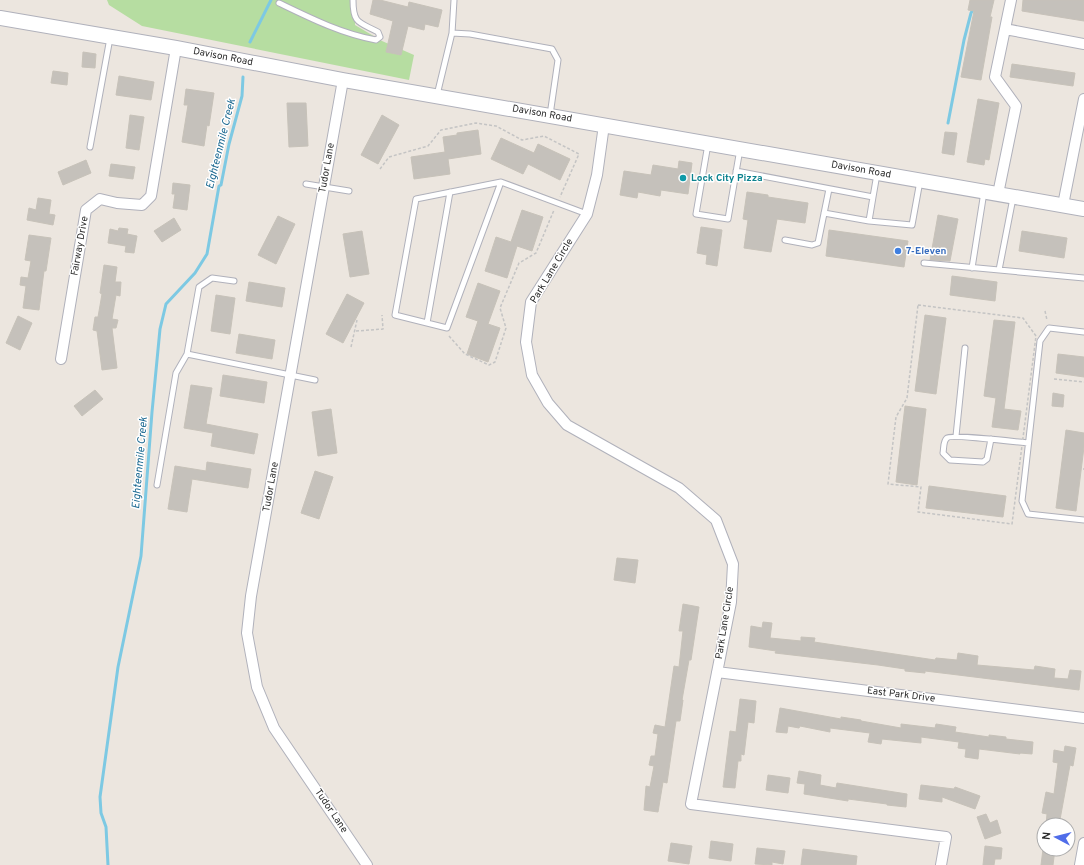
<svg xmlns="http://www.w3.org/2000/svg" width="1084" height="865" viewBox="0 0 1084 865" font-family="Overpass,sans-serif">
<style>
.green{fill:#b6dda1}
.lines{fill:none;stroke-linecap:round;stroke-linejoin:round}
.stream{stroke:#7dc9e3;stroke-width:3}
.building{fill:#c5c1bb;stroke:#c7c2b9}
.lane-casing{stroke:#b0b1bb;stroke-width:7}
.street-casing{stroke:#b0b1bb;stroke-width:12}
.secondary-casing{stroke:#b0b1bb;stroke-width:16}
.path{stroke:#c4c4c4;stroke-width:1.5;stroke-dasharray:3 2;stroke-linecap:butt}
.lane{stroke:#fff;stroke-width:5}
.street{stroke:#fff;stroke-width:10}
.secondary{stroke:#fff;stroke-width:14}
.culture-dot{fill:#0f9aa8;stroke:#fff;stroke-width:1.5}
.shop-dot{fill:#3f7fe0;stroke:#fff;stroke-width:1.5}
.labels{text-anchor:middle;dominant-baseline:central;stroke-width:3;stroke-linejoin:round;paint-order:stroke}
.street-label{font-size:10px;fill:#2c2c2c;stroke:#fff}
.culture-label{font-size:10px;font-weight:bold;fill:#0d838f;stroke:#fff;text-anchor:start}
.shop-label{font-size:10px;font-weight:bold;fill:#366cbe;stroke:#fff;text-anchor:start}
.water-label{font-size:11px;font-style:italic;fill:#1b6991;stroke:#fff}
</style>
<rect width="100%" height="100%" fill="#ece6df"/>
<path class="green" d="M 107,0 L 356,0 L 355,25 L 382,41 L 414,55 L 409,80 L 142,26 L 109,5 Z"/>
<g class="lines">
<path class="stream" d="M 250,42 L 271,0
M 948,123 L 964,40 L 971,13 L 974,8
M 108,865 L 106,827 L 101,813 L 100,797 L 118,667 L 141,556 L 152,412 L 160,329 L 166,304 L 195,273 L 207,254 L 219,186 L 221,185 L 229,144 L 242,96 L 243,77"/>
</g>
<path class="building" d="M 373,0 L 380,0 L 408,7 L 409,2 L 442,10 L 438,27 L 425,24 L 424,30 L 408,26 L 401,55 L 386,52 L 393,21 L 370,14 Z
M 970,0 L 994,0 L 990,17 L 992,17 L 981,80 L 961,77 L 974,11 L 968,10 Z
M 1023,0 L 1084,0 L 1084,21 L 1022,11 Z
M 83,52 L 96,54 L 95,68 L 82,67 Z
M 1012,64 L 1075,73 L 1073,86 L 1010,77 Z
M 53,71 L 68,73 L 67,85 L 51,83 Z
M 119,76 L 154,82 L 151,100 L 116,95 Z
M 186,89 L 214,93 L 209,126 L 207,125 L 204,146 L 182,142 L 188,105 L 184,105 Z
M 978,99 L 999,103 L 989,160 L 985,159 L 984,165 L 967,162 Z
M 287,103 L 306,103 L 308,146 L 289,147 Z
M 130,115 L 144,117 L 139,150 L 126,148 Z
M 382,115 L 399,125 L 378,164 L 361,155 Z
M 478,130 L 481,154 L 448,159 L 450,174 L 414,179 L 411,157 L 445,152 L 443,137 L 457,135 L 457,133 Z
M 945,132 L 957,133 L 954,155 L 942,153 Z
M 501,138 L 534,153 L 538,144 L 570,159 L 560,180 L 528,164 L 523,174 L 491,159 Z
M 86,160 L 91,173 L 63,185 L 58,172 Z
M 679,161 L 692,163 L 688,194 L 661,190 L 660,196 L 638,192 L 637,198 L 620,195 L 624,171 L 651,175 L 653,165 L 678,169 Z
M 111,164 L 135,167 L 133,179 L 109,176 Z
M 173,183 L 190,185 L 187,210 L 173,208 L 175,194 L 172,194 Z
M 747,192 L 768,195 L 768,197 L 808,203 L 805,223 L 777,219 L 771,252 L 744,248 L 748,220 L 743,219 Z
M 38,198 L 51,200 L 49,214 L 55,215 L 53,225 L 27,220 L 29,208 L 36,210 Z
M 522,210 L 543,217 L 532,251 L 517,246 L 507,278 L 485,271 L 496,237 L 511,242 Z
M 938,215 L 958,219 L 950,261 L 930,260 Z
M 278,216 L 295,224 L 276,264 L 258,255 Z
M 174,218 L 181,230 L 162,242 L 154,231 Z
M 701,227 L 722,230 L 717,266 L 706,264 L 707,255 L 697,253 Z
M 119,228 L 128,229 L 127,234 L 137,236 L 134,253 L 125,252 L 126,246 L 108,243 L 110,229 L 118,231 Z
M 829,230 L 908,241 L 904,267 L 826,256 Z
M 362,231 L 369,274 L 350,277 L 343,234 Z
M 1022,231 L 1067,238 L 1064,258 L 1019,251 Z
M 29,235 L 51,238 L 46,271 L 44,271 L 39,310 L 23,308 L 26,286 L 20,285 L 21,277 L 28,278 L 31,261 L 25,260 Z
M 104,265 L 117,267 L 115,282 L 121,282 L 120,296 L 116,295 L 112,319 L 118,320 L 116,328 L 112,328 L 117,368 L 102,370 L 97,331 L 93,330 L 95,317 L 98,317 L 102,294 L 100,293 Z
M 952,276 L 997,282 L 995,301 L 950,295 Z
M 249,282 L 285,288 L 282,307 L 246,301 Z
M 478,283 L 500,291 L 488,324 L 500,328 L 488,362 L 467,354 L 478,321 L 466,317 Z
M 347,294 L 364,303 L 343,343 L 326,334 Z
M 216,295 L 235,298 L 230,334 L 211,331 Z
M 925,315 L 946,318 L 936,394 L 915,391 Z
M 18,316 L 32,323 L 20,350 L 6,343 Z
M 994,320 L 1015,322 L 1004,409 L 1021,411 L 1018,430 L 992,427 L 996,398 L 984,396 Z
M 239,334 L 275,340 L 272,359 L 236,353 Z
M 1058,354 L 1084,357 L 1084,377 L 1056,373 Z
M 223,375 L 267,382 L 264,403 L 220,396 Z
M 191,385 L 212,388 L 206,424 L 258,434 L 254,454 L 211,446 L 213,433 L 184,428 Z
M 95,390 L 103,399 L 82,416 L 74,406 Z
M 1053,393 L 1064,395 L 1063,407 L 1052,406 Z
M 905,406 L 926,409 L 917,485 L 896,482 Z
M 331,409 L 337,453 L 318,456 L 312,412 Z
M 1066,430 L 1084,433 L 1084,447 L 1076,511 L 1056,508 Z
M 207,462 L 251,469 L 248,488 L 192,479 L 187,512 L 168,509 L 175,466 L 206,471 Z
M 315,471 L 333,477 L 319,519 L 301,513 Z
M 929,486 L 1006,496 L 1003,517 L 926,508 Z
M 617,558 L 638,560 L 635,583 L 614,580 Z
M 683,604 L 699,607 L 691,660 L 689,660 L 682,700 L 683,700 L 680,721 L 676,721 L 667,783 L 663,782 L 658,812 L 644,810 L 646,786 L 650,787 L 654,766 L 649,765 L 651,756 L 655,756 L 658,734 L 653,733 L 655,725 L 665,727 L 674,666 L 679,667 L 683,631 L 679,631 Z
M 763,622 L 772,623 L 770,638 L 801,641 L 801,637 L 815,638 L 814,642 L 935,660 L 936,658 L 957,660 L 958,653 L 978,656 L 977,665 L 1034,670 L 1035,666 L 1055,669 L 1054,678 L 1068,679 L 1070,670 L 1081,671 L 1079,690 L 950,674 L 925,671 L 925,673 L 905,671 L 905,669 L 878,665 L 775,653 L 776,651 L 749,647 L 751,626 L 762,628 Z
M 740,699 L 756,701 L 754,723 L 748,722 L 744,755 L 741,754 L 741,761 L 738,761 L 735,788 L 723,787 L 730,731 L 736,732 Z
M 780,708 L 841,719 L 841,717 L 861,720 L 861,721 L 901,728 L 901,724 L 935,728 L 936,724 L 956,727 L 955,732 L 989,737 L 989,735 L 1006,737 L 1006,739 L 1033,742 L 1032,754 L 1020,753 L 1020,754 L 979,749 L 978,759 L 965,757 L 966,749 L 958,748 L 959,742 L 921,737 L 921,743 L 882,739 L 881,744 L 868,742 L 870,733 L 830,728 L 830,732 L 800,726 L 799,728 L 788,726 L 787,733 L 776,732 Z
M 1065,746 L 1076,748 L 1073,766 L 1070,765 L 1059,825 L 1046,825 L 1047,814 L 1042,813 L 1046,792 L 1054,794 L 1058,763 L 1053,762 L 1054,750 L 1064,752 Z
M 799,771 L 821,775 L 820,785 L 836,788 L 837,783 L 907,794 L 906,807 L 887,805 L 887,804 L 848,799 L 848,801 L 804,794 L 805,784 L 797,783 Z
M 768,775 L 790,778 L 788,793 L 766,790 Z
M 921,785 L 954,789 L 955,787 L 980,796 L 975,809 L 942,797 L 942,802 L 919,799 Z
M 986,814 L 990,823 L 997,820 L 1001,833 L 985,839 L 977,817 Z
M 711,841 L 733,844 L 731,861 L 709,858 Z
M 671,843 L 692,846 L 689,864 L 668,861 Z
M 985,846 L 1002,848 L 1001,859 L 995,859 L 994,865 L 983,865 Z
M 757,848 L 785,851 L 783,864 L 772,862 L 772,865 L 755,864 Z
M 803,849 L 857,856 L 856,865 L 801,865 Z
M 1043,849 L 1055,849 L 1053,865 L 1041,865 Z"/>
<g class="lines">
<defs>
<path id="lane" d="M 279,3 C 310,18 342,34 376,40 L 380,37 L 378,32 C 359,22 353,24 353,0
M 452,33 L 454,0
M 437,95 L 452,33 L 470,34 L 552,49 L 558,60 L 550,115
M 708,144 L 696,214 L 728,219 L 740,149
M 90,147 L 110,38
M 736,171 L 873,197 L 877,174
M 501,182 L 447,328 L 395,315 L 416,199 L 501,182 L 587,214
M 306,184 L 349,191
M 873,197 L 869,221 L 912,225 L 920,181
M 824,213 L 869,221
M 785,240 L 812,245 L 818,243 L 829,189
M 924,263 L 1084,278
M 972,268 L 984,192
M 999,270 L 1013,198
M 427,323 L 450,192
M 1084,332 L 1049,328 L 1040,341 L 1022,501 L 1028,514 L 1084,520
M 187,354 L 199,287 L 212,278 L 234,281
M 956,436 L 965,348
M 991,439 L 987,459 L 983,462 L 950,460 L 943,453 C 944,448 943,441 947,438 C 950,434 1018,442 1028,443
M 157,485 L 176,373 L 187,354 L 315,380"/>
<path id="street" d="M 1005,29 L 1084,44
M 343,80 L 251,596 L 247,633 L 257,687 L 274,728 L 367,865
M 604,125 L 597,175 L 587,214 L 531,302 L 526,342 L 532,375 L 548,403 L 567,425 L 679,488 L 716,520 L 733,564 L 731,602 L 691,804 L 946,837 L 941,865
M 998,194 L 1016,106 L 995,77 L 1011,0
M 1063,205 L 1084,99
M 61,359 L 86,210 L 100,199 L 117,203 L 142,205 L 151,196 L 176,48
M 717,672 L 1084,718
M 1080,865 L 1084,843"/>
<path id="secondary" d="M 0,18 L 176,48 L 343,80 L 1084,209"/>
</defs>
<use href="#lane" class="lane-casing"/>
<use href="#street" class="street-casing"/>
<use href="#secondary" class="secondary-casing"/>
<path class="path" d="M 380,169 L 389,157 L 428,146 L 441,130 L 476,123 L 496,126 L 522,140 L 544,136 L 579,154 L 560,197
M 918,305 L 1023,318 L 1036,336 L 1012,524 L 918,512 L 921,487 L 888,484 L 896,417 L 907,398 Z
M 1045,311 L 1047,320
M 356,331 L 383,329 L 382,315
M 449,336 L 465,354 L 489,365 L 495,362 L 506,328 L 500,308 L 519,263 L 536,253 L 554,210
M 351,347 L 357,320
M 1054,379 L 1084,382
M 1083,469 L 1084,469"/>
<use href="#lane" class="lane"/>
<use href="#street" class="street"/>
<use href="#secondary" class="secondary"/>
</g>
<circle class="culture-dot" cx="683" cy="178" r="4"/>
<circle class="shop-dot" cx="898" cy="251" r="4"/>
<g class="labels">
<g class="street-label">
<text transform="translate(223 57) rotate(11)">Davison Road</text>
<text transform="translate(542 114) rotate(10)">Davison Road</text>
<text transform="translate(327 168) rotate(-80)">Tudor Lane</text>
<text transform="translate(861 170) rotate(10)">Davison Road</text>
<text transform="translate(80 246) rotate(-80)">Fairway Drive</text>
<text transform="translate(552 271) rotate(-59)">Park Lane Circle</text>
<text transform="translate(271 487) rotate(-80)">Tudor Lane</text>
<text transform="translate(725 623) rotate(-81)">Park Lane Circle</text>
<text transform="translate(901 695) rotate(7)">East Park Drive</text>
<text transform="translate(331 811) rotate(56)">Tudor Lane</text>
</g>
<g class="culture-label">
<text x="691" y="178">Lock City Pizza</text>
</g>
<g class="shop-label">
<text x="906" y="251">7-Eleven</text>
</g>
<g class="water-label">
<text transform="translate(221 144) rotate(-76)">Eighteenmile Creek</text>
<text transform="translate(140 463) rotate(-85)">Eighteenmile Creek</text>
</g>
</g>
<g transform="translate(1056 837) rotate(277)"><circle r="19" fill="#ffffff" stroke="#ababab"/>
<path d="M0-3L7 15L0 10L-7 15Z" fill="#506de9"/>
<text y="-6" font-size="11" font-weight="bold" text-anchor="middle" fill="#2c2c2c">N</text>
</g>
</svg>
